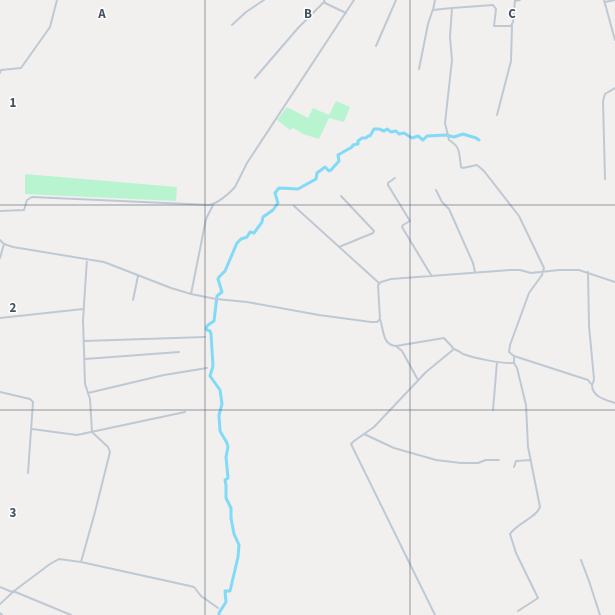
<svg xmlns="http://www.w3.org/2000/svg" width="615" height="615" viewBox="0 0 615 615" font-family="'Source Sans 3',sans-serif">
<style>
.green{fill:#b9f4d1}
.lines{fill:none;stroke-linecap:round;stroke-linejoin:round}
.river{stroke:#81daf6;stroke-width:3}
.minor{stroke:#bec9d3;stroke-width:2}
.grid{fill:none;stroke:#45525f;stroke-width:1;stroke-opacity:0.55}
.grid-label{font-size:13px;text-anchor:middle;font-weight:bold;fill:#45525f;stroke:#fff;stroke-width:3;stroke-linejoin:round;paint-order:stroke}
</style>
<rect width="100%" height="100%" fill="#f2efef"/>
<path class="green" d="M 336,101 L 350,107 L 344,122 L 329,118 L 319,139 L 303,134 L 293,128 L 290,130 L 277,120 L 287,107 L 308,118 L 313,108 L 329,115 Z
M 25,174 L 177,187 L 176,201 L 25,194 Z"/>
<g class="lines">
<path class="river" d="M 219,615 L 219,613 L 226,602 L 225,591 L 230,591 L 238,557 L 239,545 L 234,534 L 231,518 L 231,508 L 226,498 L 226,485 L 225,480 L 228,478 L 226,457 L 228,447 L 227,443 L 220,431 L 219,415 L 222,404 L 220,390 L 210,376 L 213,366 L 211,334 L 210,331 L 207,330 L 206,328 L 208,325 L 214,321 L 217,296 L 222,292 L 218,279 L 219,277 L 225,271 L 237,243 L 241,239 L 247,237 L 250,232 L 254,233 L 262,222 L 263,217 L 273,210 L 278,203 L 275,193 L 279,188 L 298,189 L 316,179 L 317,173 L 325,167 L 329,171 L 331,170 L 339,161 L 338,155 L 352,147 L 353,145 L 358,144 L 358,141 L 362,138 L 366,138 L 368,136 L 370,136 L 374,129 L 379,129 L 384,131 L 387,129 L 391,132 L 396,131 L 399,134 L 404,133 L 412,138 L 418,136 L 423,140 L 427,136 L 446,135 L 454,137 L 463,134 L 476,138 L 479,140"/>
<path class="minor" d="M 324,0 L 325,3 L 346,13
M 435,0 L 433,10 L 452,8
M 515,0 L 513,22 L 511,26 L 494,26 L 496,9 L 493,5 L 452,8 L 450,37 L 452,60 L 445,123 L 449,140 C 461,147 459,154 461,167 L 463,168 L 477,165 L 484,171 L 519,216 L 544,268 L 542,275 L 529,293 L 510,345 L 509,352 L 514,356 L 588,380 L 592,385
M 604,0 L 615,40
M 515,1 L 520,0
M 605,2 L 615,0
M 232,25 L 246,12 L 264,0
M 376,46 L 396,0
M 419,69 L 428,24 L 433,9
M 0,73 L 1,70 L 21,68 L 50,27 L 57,0
M 255,78 L 298,28 L 324,2
M 497,115 L 511,61 L 512,26
M 395,178 L 388,183 L 388,185 L 410,221 L 403,225 L 402,227 L 431,275
M 605,179 L 603,101 L 605,94 L 615,88
M 436,190 L 442,202 L 449,209 L 473,263 L 475,272
M 294,206 L 379,283
M 0,211 L 24,210 L 27,200 L 32,197 L 209,205 C 217,204 230,193 235,187 L 247,163 L 354,0
M 0,240 L 4,244 L 13,247 L 104,262 L 171,288 L 191,294 L 216,299 L 247,302 L 319,315 L 371,322 L 377,322 L 380,319 L 378,285 L 381,282 L 391,279 L 510,270 L 520,270 L 531,273 L 559,270 L 579,270 L 615,282
M 339,247 L 373,233 L 374,231 L 341,196
M 0,258 L 4,244
M 588,272 L 589,326 L 594,379 C 594,381 593,383 592,385 C 592,397 606,400 615,403
M 191,294 L 206,219 L 213,205
M 133,300 L 138,276
M 0,318 L 83,309
M 380,319 C 384,330 382,345 396,346 L 444,338 L 454,349 L 426,372 L 374,427 L 354,441 L 351,444 L 435,615
M 84,341 L 205,337
M 396,346 L 402,351 L 418,380
M 454,349 C 457,350 460,352 463,354 C 473,358 503,364 514,363
M 514,356 L 514,363 L 517,368 L 526,405 L 528,447 L 540,507 C 536,518 517,523 510,534 L 516,553 L 538,598 L 518,611
M 85,359 L 179,352
M 0,392 L 30,399 L 33,402 L 28,473
M 88,393 L 164,375 L 207,368
M 493,410 L 497,362
M 32,429 L 77,435 L 185,412
M 364,434 L 394,448 L 436,460 L 461,463 L 478,463 L 486,460 L 499,460
M 514,467 L 516,461 L 531,460
M 581,560 L 589,581 L 600,615
M 81,562 L 95,512 L 110,452 L 108,447 L 92,432 L 90,399 L 85,384 L 83,320 L 87,259
M 0,587 L 12,592
M 13,591 L 71,615
M 0,604 L 14,591 L 50,564 L 59,559 L 81,562 L 190,586 L 194,587 L 201,596 L 218,608
M 0,613 L 2,615"/>
</g>
<path class="grid" d="M 205,0 L 205,615M 410,0 L 410,615M 0,205 L 615,205M 0,410 L 615,410"/>
<g class="grid-label">
<text x="102" y="18">A</text>
<text x="308" y="18">B</text>
<text x="512" y="18">C</text>
<text x="13" y="107">1</text>
<text x="13" y="312">2</text>
<text x="13" y="517">3</text>
</g>
</svg>
